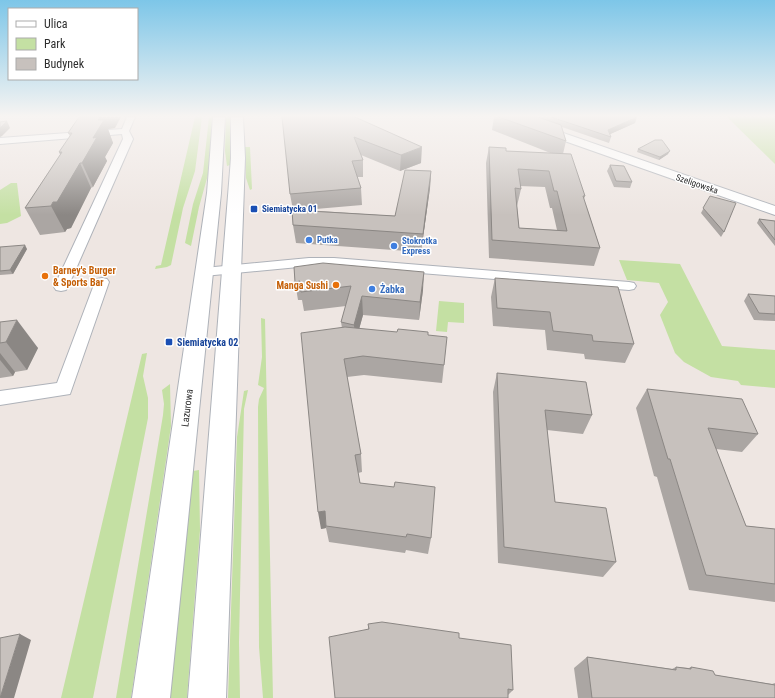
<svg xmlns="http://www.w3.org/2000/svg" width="775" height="698" viewBox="0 0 775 698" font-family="'Roboto Condensed',sans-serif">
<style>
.green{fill:#c4e0a3}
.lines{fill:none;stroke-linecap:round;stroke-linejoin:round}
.minor-casing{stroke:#aeb2b9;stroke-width:2}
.tertiary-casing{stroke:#aeb2b9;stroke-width:2}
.secondary-casing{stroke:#aeb2b9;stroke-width:2}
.minor{fill:#fff;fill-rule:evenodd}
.tertiary{fill:#fff;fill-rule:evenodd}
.secondary{fill:#fff;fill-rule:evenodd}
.wall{fill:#aba6a3;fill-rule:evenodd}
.shaded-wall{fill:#8b8784}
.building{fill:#c7c1bd;stroke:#8b8784;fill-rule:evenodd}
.transit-dot{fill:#1a4fb4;stroke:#fff;stroke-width:1.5}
.shop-dot{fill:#3f7fe0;stroke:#fff;stroke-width:1.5}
.food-dot{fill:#e8710a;stroke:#fff;stroke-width:1.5}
.labels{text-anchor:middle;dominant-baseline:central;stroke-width:3;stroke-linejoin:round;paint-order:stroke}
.far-street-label{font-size:9px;fill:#2e2e2e;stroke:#fff}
.far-transit-label{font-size:9px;font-weight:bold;fill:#164399;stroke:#fff;text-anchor:start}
.far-shop-label{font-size:9px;font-weight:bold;fill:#366cbe;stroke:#fff;text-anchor:start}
.food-label{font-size:10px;font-weight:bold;fill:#c56008;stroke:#fff;text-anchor:start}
.shop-label{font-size:10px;font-weight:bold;fill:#366cbe;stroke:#fff;text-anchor:start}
.transit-label{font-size:10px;font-weight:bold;fill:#164399;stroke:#fff;text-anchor:start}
.street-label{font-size:10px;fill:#2e2e2e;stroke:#fff}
</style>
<rect width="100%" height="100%" fill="#eee6e2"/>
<path class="green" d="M 195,117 L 202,117 L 195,171 L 183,208 L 171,265 L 167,267 L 155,269 L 156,266 L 161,265 Z
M 209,117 L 213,117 L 209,171 L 199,207 L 191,246 L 185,243 L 193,204 L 203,173 Z
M 226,117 L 231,117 L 230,165 L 227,166 L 225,151 Z
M 727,117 L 775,117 L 775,164 Z
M 245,147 L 250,147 L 252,189 L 250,190 L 246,178 Z
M 11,183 L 17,183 L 21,216 L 7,223 L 0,224 L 0,190 Z
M 619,260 L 680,264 L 722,346 L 775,350 L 775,388 L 741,385 L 738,381 L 711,377 L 684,362 L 675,353 L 660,315 L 668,302 L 659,283 L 627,280 Z
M 439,301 L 464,303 L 464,323 L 448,322 L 447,332 L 436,331 Z
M 261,318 L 265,319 L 273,698 L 263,698 L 259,647 L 258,407 L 259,399 L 264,388 L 258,385 L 262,357 Z
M 147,353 L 143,376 L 148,398 L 148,418 L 93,698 L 61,698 L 142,354 Z
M 170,384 L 171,426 L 131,698 L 116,698 L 163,415 L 164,404 L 162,390 Z
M 248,390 L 244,409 L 239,642 L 240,698 L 228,698 L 237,437 L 244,391 Z
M 199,470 L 200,530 L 187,698 L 169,698 L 193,471 Z"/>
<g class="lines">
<defs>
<path id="minor" d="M 127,117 L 135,117 L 129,131 L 133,139 L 68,287 L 66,290 L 61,291 L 56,290 L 54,287 L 123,139 L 122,134 L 0,144 L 0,138 L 122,129 Z
M 309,258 L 334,258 L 629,282 L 634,283 L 636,286 L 634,289 L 629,290 L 334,266 L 309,266 L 204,276 L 199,275 L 197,272 L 199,269 L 204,268 Z
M 102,278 L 107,279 L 109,282 L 70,394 L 0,405 L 0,391 L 57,383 L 95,282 L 97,279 Z"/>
<path id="tertiary" d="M 501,117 L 517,117 L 775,206 L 775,215 L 502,119 Z"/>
<path id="secondary" d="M 213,117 L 225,117 L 221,193 L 170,698 L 132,698 L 207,193 Z
M 231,117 L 243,117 L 245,158 L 226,698 L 188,698 L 231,158 Z"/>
</defs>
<use href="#minor" class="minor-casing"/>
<use href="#tertiary" class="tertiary-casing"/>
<use href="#secondary" class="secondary-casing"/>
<use href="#minor" class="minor"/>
<use href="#tertiary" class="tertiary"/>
<use href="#secondary" class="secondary"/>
</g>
<path class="wall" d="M 79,117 L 115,128 L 108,129 L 113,143 L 105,157 L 107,161 L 93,187 L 91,188 L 71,228 L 67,229 L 65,232 L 40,235 L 25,208 L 60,155 L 70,136 L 68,133 Z
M 494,117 L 636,117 L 635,123 L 610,134 L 611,137 L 609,143 L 562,127 L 566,141 L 563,154 L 585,196 L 584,199 L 600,248 L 594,266 L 489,258 L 486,163 L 489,147 L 506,151 L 553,154 L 492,130 ZM 520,186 L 545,187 L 550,208 L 552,208 L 557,230 L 519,228 L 517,206 L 521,189 Z
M 358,118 L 421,163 L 400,171 L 361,155 L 363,160 L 363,177 L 357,177 L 361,188 L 362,205 L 304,210 L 395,216 L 431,171 L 430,188 L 421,252 L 296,243 L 293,225 L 293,210 L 290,194 Z
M 638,149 L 668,154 L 659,160 L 637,152 Z
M 610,165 L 632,182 L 630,188 L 614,187 L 607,171 Z
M 710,196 L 724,232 L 721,237 L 701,213 Z
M 759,219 L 775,221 L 775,246 L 757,223 Z
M 0,247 L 27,249 L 13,274 L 0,275 Z
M 294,267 L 423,290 L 419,320 L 363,315 L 359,329 L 428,335 L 444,365 L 442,383 L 364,375 L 347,377 L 361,454 L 362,472 L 358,473 L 360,483 L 431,538 L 428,554 L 406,550 L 405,553 L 329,542 L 326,528 L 321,529 L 342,328 L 341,322 L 346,306 L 304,311 L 302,300 L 298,300 L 295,282 Z
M 495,278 L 634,344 L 625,363 L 585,359 L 584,354 L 547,350 L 545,330 L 493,326 L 491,297 Z
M 748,294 L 775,296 L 775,321 L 754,320 L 744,301 Z
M 0,322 L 38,348 L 27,370 L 15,372 L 13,376 L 0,378 Z
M 497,373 L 592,415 L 583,434 L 547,430 L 555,502 L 616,562 L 603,577 L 498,563 L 493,392 Z
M 647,389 L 758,434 L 742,452 L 716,449 L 746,526 L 775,529 L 775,602 L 689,590 L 657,477 L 654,476 L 636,408 Z
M 368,624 L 459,638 L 513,690 L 508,695 L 368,629 Z
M 587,657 L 672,669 L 676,667 L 689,668 L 691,667 L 715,675 L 772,684 L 775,683 L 775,698 L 578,698 L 574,668 Z"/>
<path class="shaded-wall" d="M 90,117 L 121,117 L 115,128 L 108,129 L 113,143 L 105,157 L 107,161 L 93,187 L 82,163 L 93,138 Z
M 637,117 L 635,123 L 606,136 L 608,130 Z
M 7,121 L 10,128 L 2,136 L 0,137 L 0,128 Z
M 422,147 L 421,163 L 400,171 L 401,155 Z
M 670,151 L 668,154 L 659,160 L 660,157 Z
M 59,152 L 62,152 L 80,163 L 91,188 L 71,228 L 67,229 L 65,232 L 51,206 L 70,176 Z
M 431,171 L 430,188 L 421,252 L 423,234 Z
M 25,245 L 27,249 L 13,274 L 10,270 Z
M 424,272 L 423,290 L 419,320 L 420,302 Z
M 362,296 L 363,315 L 355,344 L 354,325 Z
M 17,320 L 38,348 L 27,370 L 6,342 Z
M 0,353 L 15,372 L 13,376 L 0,360 Z
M 325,511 L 326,528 L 321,529 L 318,512 Z
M 20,634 L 31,640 L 14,698 L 0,698 Z"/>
<path class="building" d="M 79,117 L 100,117 L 98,120 L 104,120 L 93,138 L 97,137 L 82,163 L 80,163 L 57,202 L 53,202 L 51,206 L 25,208 L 62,152 L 59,152 L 72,133 L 68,133 Z
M 282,117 L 355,117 L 422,147 L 401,155 L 354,137 L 363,160 L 352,161 L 361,188 L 290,194 Z
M 499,117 L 538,117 L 561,125 L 566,141 Z
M 551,117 L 637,117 L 608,130 L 611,137 Z
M 7,121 L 0,128 L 0,122 Z
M 655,140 L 662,140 L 670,151 L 660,157 L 638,149 Z
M 489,147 L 506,148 L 506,151 L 571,154 L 585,196 L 583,196 L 600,248 L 492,240 ZM 518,169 L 549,171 L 554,191 L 557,191 L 567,231 L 519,228 L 515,188 L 521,189 Z
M 610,165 L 624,166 L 632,182 L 616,181 Z
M 405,170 L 431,171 L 423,234 L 293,225 L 292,210 L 395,216 Z
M 710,196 L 736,203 L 724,232 L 703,208 Z
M 759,219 L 775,221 L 775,240 Z
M 25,245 L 10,270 L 0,271 L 0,247 Z
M 323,263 L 424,272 L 420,302 L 362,296 L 354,325 L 341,322 L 351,286 L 301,292 L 300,281 L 295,282 L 294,267 Z
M 495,278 L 618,287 L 634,344 L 593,341 L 592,335 L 553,331 L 550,312 L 497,308 Z
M 748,294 L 775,296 L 775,314 L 759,313 Z
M 17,320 L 6,342 L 0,343 L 0,322 Z
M 345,327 L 397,332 L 398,329 L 428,332 L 428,335 L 447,337 L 444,365 L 363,356 L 344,359 L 361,454 L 355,455 L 360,483 L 394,487 L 395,482 L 435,487 L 431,538 L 407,534 L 406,537 L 326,526 L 325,511 L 318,512 L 301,333 Z
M 497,373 L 586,382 L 592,415 L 545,410 L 555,502 L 606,508 L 616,562 L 504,547 Z
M 647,389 L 742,399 L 758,434 L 708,428 L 746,526 L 775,529 L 775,584 L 706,575 L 670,459 L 668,459 Z
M 382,622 L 459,633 L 459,638 L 511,645 L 513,690 L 508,689 L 508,698 L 335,698 L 329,637 L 369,629 L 368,624 Z
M 20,634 L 0,698 L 0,638 Z
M 587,657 L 676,670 L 676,667 L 691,669 L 691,667 L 713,671 L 715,675 L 775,685 L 775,698 L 592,698 Z"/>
<linearGradient id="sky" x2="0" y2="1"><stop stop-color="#7dc6e8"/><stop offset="0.54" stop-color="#f7f4f2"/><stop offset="1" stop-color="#f7f4f2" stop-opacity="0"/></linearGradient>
<rect width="775" height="215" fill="url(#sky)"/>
<g class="transit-dot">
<rect x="250" y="205" width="8" height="8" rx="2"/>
<rect x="165" y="338" width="8" height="8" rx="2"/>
</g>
<g class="shop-dot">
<circle cx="309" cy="240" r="4"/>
<circle cx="394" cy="246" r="4"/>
<circle cx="372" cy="289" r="4"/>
</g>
<g class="food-dot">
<circle cx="45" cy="276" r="4"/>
<circle cx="336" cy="285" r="4"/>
</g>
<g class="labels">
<g class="far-street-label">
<text transform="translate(697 184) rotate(19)">Szeligowska</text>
</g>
<g class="far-transit-label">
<text x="262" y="209">Siemiatycka 01</text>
</g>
<g class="far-shop-label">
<text x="317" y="240">Putka</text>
<text x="402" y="241">Stokrotka<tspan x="402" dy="10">Express</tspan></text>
</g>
<g class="food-label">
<text x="53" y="270">Barney's Burger<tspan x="53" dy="12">&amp; Sports Bar</tspan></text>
<text x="328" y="285" text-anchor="end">Manga Sushi</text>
</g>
<g class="shop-label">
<text x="380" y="289">Żabka</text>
</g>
<g class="transit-label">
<text x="177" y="342">Siemiatycka 02</text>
</g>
<g class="street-label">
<text transform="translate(187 408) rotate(-83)">Lazurowa</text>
</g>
</g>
<rect x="8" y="8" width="130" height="72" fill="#ffffff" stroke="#ababab"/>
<rect x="16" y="21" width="20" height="6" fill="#ffffff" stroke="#ababab"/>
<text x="44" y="28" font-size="12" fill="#2e2e2e">Ulica</text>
<rect x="16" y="38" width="20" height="12" fill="#c4e0a3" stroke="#ababab"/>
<text x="44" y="48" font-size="12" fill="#2e2e2e">Park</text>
<rect x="16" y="58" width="20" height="12" fill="#c7c1bd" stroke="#ababab"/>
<text x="44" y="68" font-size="12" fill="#2e2e2e">Budynek</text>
</svg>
